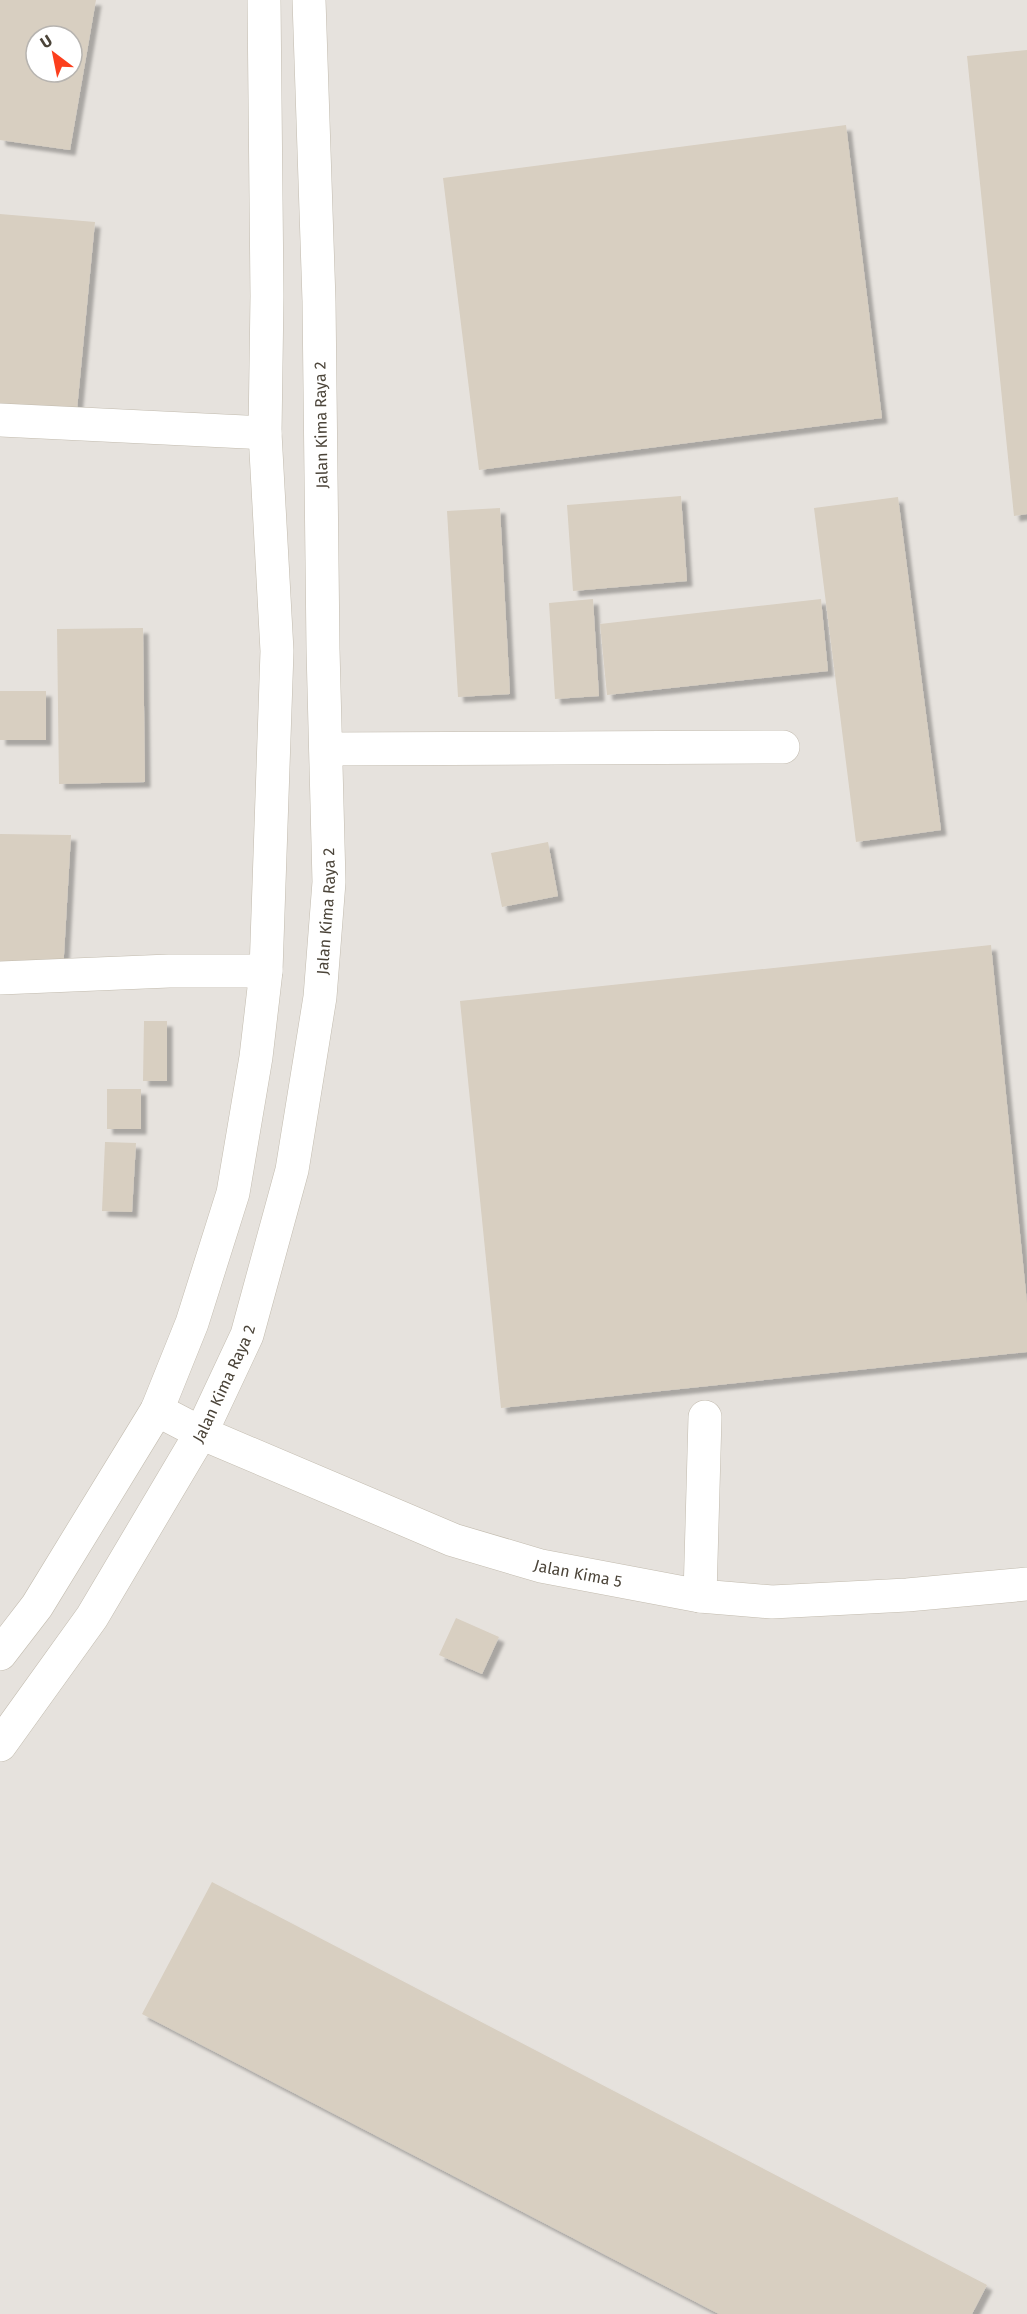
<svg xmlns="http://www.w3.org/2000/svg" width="1027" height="2314" viewBox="0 0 1027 2314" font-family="'Fira Sans',sans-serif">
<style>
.industrial{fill:#e6e2dd;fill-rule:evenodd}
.building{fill:#d8cfc1;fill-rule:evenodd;filter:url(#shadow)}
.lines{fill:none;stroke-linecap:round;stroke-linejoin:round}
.minor-casing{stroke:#c2bbae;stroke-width:34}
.minor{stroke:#fff;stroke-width:33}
.labels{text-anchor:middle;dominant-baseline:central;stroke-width:6;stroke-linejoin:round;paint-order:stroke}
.street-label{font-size:16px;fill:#4b4439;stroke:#fff}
</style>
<defs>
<filter id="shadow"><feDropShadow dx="5.5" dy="5.5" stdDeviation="1.5" flood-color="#0004"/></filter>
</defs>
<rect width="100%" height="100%" fill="#f6f3ec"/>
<path class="industrial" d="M 0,0 L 1027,0 L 1027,2314 L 0,2314 ZM 36,36 L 72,36 L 72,72 L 36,72 Z"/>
<path class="building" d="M 0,0 L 96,0 L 70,150 L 0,140 ZM 36,36 L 72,36 L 72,72 L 36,72 Z
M 1027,50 L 1027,514 L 1014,516 L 967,56 Z
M 846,125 L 882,418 L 479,470 L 443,178 Z
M 0,214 L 95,222 L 76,420 L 0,413 Z
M 681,496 L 687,581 L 573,591 L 567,505 Z
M 898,497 L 941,830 L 856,842 L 814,508 Z
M 500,508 L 510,694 L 458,697 L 447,511 Z
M 593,599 L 599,696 L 555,699 L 549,603 Z
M 821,599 L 828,671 L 607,695 L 600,624 Z
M 143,628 L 145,782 L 59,784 L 57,629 Z
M 0,691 L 46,691 L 46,740 L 0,740 Z
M 0,834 L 71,835 L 63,972 L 0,970 Z
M 548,842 L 558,896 L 502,907 L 491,853 Z
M 991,945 L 1027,1303 L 1027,1352 L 501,1408 L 460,1001 Z
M 144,1021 L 167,1021 L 167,1081 L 143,1081 Z
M 107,1089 L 141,1089 L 141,1129 L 107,1129 Z
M 105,1142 L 136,1143 L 132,1212 L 102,1211 Z
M 456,1618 L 499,1637 L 482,1674 L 439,1655 Z
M 212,1882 L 987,2285 L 972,2314 L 719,2314 L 142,2014 Z"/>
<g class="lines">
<defs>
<g id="minor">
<path d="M 0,420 L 265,433"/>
<path d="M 326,749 L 783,747"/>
<path d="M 0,978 L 169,971 L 266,971"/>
<path id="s1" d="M 157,1410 L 201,1433 L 453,1540 L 541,1566 L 700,1596 L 772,1602 L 907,1595 L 1027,1584"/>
<path d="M 700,1596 L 705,1417"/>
<path d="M 0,1654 L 37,1606 L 157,1410 L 192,1323 L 233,1193 L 256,1057 L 266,971 L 277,651 L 265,433 L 267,296 L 264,0"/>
<path id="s2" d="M 0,1745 L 92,1617 L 201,1433 L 247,1335 L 292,1170 L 320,997 L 329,882 L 323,649 L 319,301 L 309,0"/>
</g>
</defs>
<use href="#minor" class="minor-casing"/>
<use href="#minor" class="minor"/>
</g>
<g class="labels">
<g class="street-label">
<text transform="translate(321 425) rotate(-91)">Jalan Kima Raya 2</text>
<text stroke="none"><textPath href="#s2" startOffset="912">Jalan Kima Raya 2</textPath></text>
<text stroke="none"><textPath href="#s2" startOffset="426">Jalan Kima Raya 2</textPath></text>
<text stroke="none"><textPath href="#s1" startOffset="453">Jalan Kima 5</textPath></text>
</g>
</g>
<g transform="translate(54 54) rotate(328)"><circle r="28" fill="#ffffff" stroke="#b7b4b0" stroke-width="1.5"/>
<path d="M0-4.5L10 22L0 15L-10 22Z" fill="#fc3f1d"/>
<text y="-9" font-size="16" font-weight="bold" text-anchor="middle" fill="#4b4439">U</text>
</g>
</svg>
